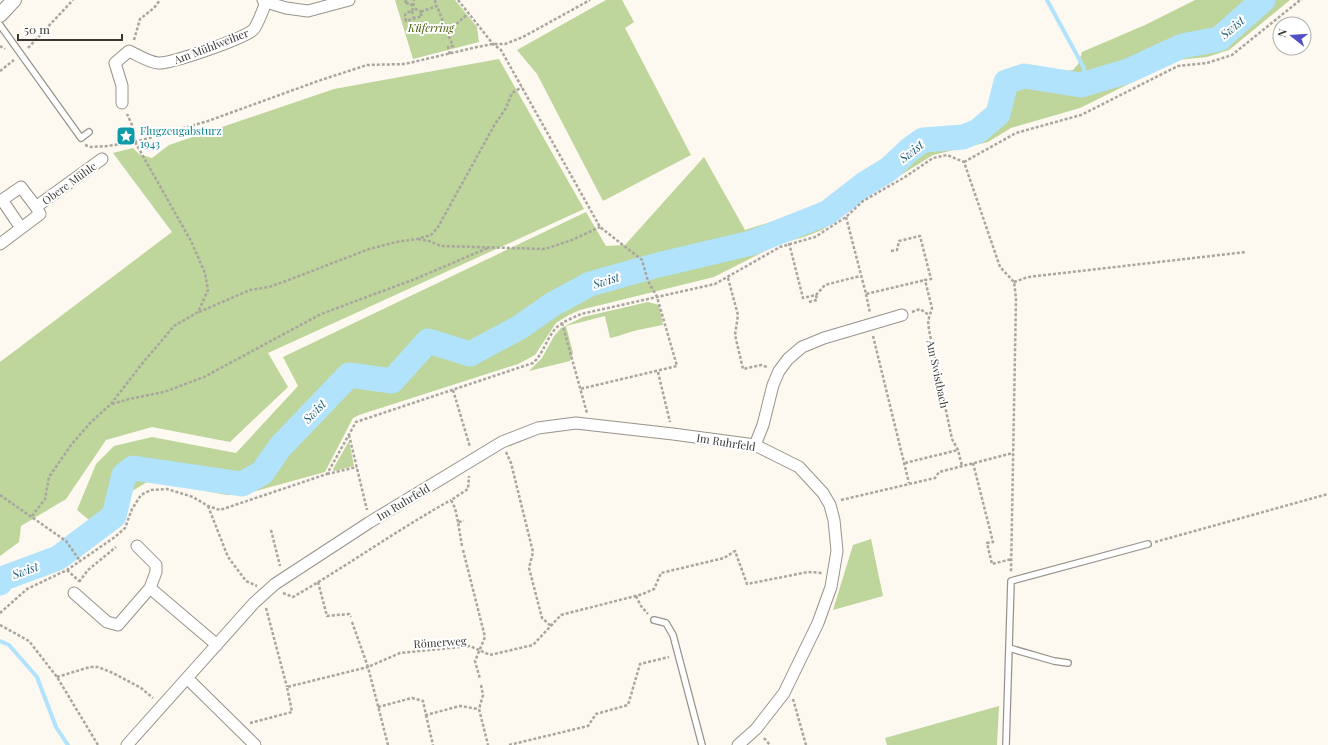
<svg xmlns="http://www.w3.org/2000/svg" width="1328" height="745" viewBox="0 0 1328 745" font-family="'Playfair Display',serif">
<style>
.green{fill:#bed59b}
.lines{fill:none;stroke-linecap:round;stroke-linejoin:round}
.stream{stroke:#b1e3fd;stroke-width:4}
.river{stroke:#b1e3fd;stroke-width:25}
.service-casing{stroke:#98938c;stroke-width:8}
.minor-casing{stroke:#98938c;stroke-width:13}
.tertiary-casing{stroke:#98938c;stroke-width:16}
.path{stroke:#a9a59f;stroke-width:2.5;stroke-dasharray:3 2;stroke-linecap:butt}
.service{stroke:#fff;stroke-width:5.5}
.minor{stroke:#fff;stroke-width:11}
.tertiary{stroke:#fff;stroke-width:14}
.labels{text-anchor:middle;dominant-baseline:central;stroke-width:4;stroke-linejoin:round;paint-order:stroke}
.park-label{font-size:11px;font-style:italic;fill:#425a03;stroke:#fff}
.street-label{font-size:11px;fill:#393734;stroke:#fff}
.culture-label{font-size:11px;fill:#0d838f;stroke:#fff;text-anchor:start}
.water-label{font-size:12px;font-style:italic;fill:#195d7a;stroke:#fff}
</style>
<rect width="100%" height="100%" fill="#fdf8f0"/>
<path class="green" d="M 395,0 L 455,0 L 477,27 L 479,42 L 413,59 Z
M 606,0 L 622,0 L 634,22 L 625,28 L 691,155 L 603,201 L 537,74 L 517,50 Z
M 1195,0 L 1290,0 L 1229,50 L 1207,57 L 1177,60 L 1080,108 L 1011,128 L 988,142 L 933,155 L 862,199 L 843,215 L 822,230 L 804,237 L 779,244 L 714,277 L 580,310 L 569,315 L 556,323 L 535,355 L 518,364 L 359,415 L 353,418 L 325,472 L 252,492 L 227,495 L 167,484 L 147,482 L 129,493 L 115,518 L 101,530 L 77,510 L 96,464 L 114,446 L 152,437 L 236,453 L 298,386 L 283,357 L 586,212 L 606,246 L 625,245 L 704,157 L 745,230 L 787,217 L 822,203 L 911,138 C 921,133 932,131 943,131 C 948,130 954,131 959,130 C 969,128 978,122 986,115 C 1003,99 986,77 1021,66 C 1036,61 1056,74 1073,70 L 1078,64 L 1082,52 L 1145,25 Z
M 499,59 L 584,209 L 268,353 L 288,387 L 230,442 L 152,427 L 106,440 L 66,499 L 21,526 L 19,542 L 0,556 L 0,362 L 172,232 L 113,153 L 133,148 L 139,154 L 152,158 L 169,145 L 334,89 Z
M 648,302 L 659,305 L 663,325 C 654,327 646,328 638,330 C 629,332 620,336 610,338 L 605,316 L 566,326 L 573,353 L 570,361 L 529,371 L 542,358 L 554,336 L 561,328 L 583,317 Z
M 349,441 L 354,466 L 334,471 L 333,469 Z
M 871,539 L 883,596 L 833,610 L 853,545 Z
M 999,706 L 997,745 L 887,745 L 885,738 Z"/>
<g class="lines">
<path class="stream" d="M 1047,0 L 1084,68 L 1081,85
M 0,641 L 9,645 L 37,677 L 56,727 L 68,745"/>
<path class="river" d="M 0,583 L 4,578 L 58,558 L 114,516 L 124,475 L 133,468 L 242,484 L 262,473 L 280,447 L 349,375 L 392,381 L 428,341 L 470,354 L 520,327 L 553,304 L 590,284 L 658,265 L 751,243 L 827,213 L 863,185 L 889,169 L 909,150 L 923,140 L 963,137 L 978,131 L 998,114 L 1006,82 L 1024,76 L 1081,85 L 1128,71 L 1182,46 L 1219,39 L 1263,0"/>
<defs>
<path id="service" d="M 0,25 L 81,138 L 89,132
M 654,620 L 666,623 L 673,635 L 702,745
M 1009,648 L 1054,661 L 1068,663
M 1006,745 L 1011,581 L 1148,544"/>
<path id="minor" d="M 263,0 L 266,2 L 286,8 L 308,11 L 349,0
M 122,103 L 122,86 L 115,63 L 129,51 C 138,55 148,62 158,63 C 171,64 242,39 253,30 C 258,25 263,9 266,2
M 21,228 L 2,200 L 21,187 L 36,207
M 0,244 L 40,214 L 36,207 L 44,201 L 102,159
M 755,445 L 763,425 L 773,385 L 779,371 L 788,359 L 802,347 L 824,338 L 902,315
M 137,546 L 156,565 L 156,572 L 150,588
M 74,593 L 107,622 L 118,625 L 150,588 L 217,645
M 188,679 L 255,745
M 127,745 L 254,603 L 275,584 L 370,522 L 502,442 L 538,428 L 576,423 L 673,434 L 755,445 L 799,467 L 823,493 L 830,505 L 834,520 L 837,551 L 831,587 L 818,623 L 784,693 L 756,729 L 738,745"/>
<path id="tertiary" d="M 0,15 L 14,0"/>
</defs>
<use href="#service" class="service-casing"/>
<use href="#minor" class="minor-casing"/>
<use href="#tertiary" class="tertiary-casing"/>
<path class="path" d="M 406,0 L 405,4 L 409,3 L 413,6
M 435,0 L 436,7
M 458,0 L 493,44 L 501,50 L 600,227 L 642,260 L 648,281 L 657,297 L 677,366 L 580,389
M 413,6 L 414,0
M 412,11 L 413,8 L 422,12
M 414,19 L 412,11 L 406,13 L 405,15 L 406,21 L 422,16 L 420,12 L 437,6 L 447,32
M 134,40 L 140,19 L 154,8 L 160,0
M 0,46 L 5,49
M 28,48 L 73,0
M 450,54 L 448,47 L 453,46 L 447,32 L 469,13
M 0,71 L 14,60
M 85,145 L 91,147 L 107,146 L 135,142 L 208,121 L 318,81 L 367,65 L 405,64 L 477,47 L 493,44 L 505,44 L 523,37 L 590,0
M 964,162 L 1016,133 L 1081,115 L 1178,66 L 1207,63 L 1232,55 L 1299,1 L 1302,0
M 846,217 L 866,294 L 925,280
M 418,239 L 429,241 L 441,246 L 545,249 L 572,240 L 600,227
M 789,243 L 803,298 L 816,295 L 825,285 L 860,276
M 891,251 L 897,250 L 899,241 L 920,236 L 931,279 L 925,280 L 932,308 L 928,321 L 929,330 L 952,439 L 958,450 L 962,466
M 728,278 L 738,315 L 735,335 L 743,369 L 761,365 L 767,367
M 1014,282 L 1028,277 L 1246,252
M 866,294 L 870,313
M 809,302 L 817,300 L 816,295
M 199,312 L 250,290 L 269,287 L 286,281 L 369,249 L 396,242 L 417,239 L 431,235 L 438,227 L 495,124 L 506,108 L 512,93 L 522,87
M 912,312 L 920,309 L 929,315
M 562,323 L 587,413
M 873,336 L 909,483
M 658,372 L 670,422
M 453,390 L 470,447
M 112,404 L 129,399 L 164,392 L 204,377 L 321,314 L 415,279 L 490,247
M 349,435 L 367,510
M 506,452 L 511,463 L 533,552 L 529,568 L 542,618 L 551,626
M 905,463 L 958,450
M 973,463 L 993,542 L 987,543 L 992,564 L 1012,559
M 327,474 L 357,467
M 0,495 L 66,541 L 80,561
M 841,500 L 935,478 L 939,472 L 1013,453
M 208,506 L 228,557 L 246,581 L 257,586
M 32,516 L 45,499 L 49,477 L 71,445 L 91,422 L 111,404 L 141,365 L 174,326 L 198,312 L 208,290 L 205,273 L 191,241 L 135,142 L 132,125 L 127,114
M 458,522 L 455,508 L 451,500 L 468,489 L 469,476
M 271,530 L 280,566
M 1155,542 L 1328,494
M 462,546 L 458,522 L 464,521
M 463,550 L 485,637 L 475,661 L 480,679
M 67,570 L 79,581
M 79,582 L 88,570 L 116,547
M 318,582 L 327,616 L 349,614 L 351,617
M 283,593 L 293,597 C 347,566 397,530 451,500
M 636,596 L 641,606 L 648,614
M 266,608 L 287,687
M 0,613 L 27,589 L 67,570 L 115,537 L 125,528 L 132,509 L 141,495 L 151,490 L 167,489 L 193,497 L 208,506 L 220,510 L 327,474 L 356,422 L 533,363 C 544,353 546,339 556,328 C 563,321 573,318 581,314 L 715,284 L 780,247 L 815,237 L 846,217 L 863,201 L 905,177 L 933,158 L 947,155 L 964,162 L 1000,267 L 1014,282 L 1016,298 L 1011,572
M 352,622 L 368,667 L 400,653 L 470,646 L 490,655 L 533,645 L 561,615 L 643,594 L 654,589 L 661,573 L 724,558 L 735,551 L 747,584 L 808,572 L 823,573
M 0,625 L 29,641 L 57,677 L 98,745
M 57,677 L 90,667 L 98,667 L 113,673 L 141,688 L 153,698
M 481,685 L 483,695 L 479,709 L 488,745
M 793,699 L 806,745
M 378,707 L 412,698 L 423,701 L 426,715 L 460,706 L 479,709
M 426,715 L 433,745
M 250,723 L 292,712 L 287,687 L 368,667 L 388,745
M 764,738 L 770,745
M 509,745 L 588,726 L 596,714 L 628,705 L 640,664 L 669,657"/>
<use href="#service" class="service"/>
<use href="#minor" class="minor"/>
<use href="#tertiary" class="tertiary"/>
</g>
<defs>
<symbol id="sight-square" viewBox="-11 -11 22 22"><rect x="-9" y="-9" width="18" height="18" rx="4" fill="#0f9aa8" stroke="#fff"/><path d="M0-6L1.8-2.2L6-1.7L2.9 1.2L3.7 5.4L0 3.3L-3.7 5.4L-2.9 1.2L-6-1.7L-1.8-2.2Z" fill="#fff"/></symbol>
</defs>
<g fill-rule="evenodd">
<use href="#sight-square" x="115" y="125" width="22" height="22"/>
</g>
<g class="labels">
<g class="park-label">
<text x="431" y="27">Küferring</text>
</g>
<g class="street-label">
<text transform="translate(211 46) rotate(-21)">Am Mühlweiher</text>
<text transform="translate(69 183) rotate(-36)">Obere Mühle</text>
<text transform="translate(938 374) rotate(78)">Am Swistbach</text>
<text transform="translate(726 442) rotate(9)">Im Ruhrfeld</text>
<text transform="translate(403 502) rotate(-31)">Im Ruhrfeld</text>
<text transform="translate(440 642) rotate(-4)">Römerweg</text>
</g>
<g class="culture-label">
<text x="140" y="130">Flugzeugabsturz<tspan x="140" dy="13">1943</tspan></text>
</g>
<g class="water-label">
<text transform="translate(1232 27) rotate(-40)">Swist</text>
<text transform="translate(911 151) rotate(-38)">Swist</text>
<text transform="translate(606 280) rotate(-17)">Swist</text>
<text transform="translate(314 411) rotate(-46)">Swist</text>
<text transform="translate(25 570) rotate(-20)">Swist</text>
</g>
</g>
<g transform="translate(1292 36) rotate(287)"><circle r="19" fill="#ffffff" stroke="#b0afae"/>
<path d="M0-3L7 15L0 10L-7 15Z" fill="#4f4fc6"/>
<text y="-6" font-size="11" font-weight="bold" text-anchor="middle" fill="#393734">N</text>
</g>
<path d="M18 34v6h104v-6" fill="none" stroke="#393734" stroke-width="2"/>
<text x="24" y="34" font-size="12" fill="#393734" stroke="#ffffff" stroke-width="3" paint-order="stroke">50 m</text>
</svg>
